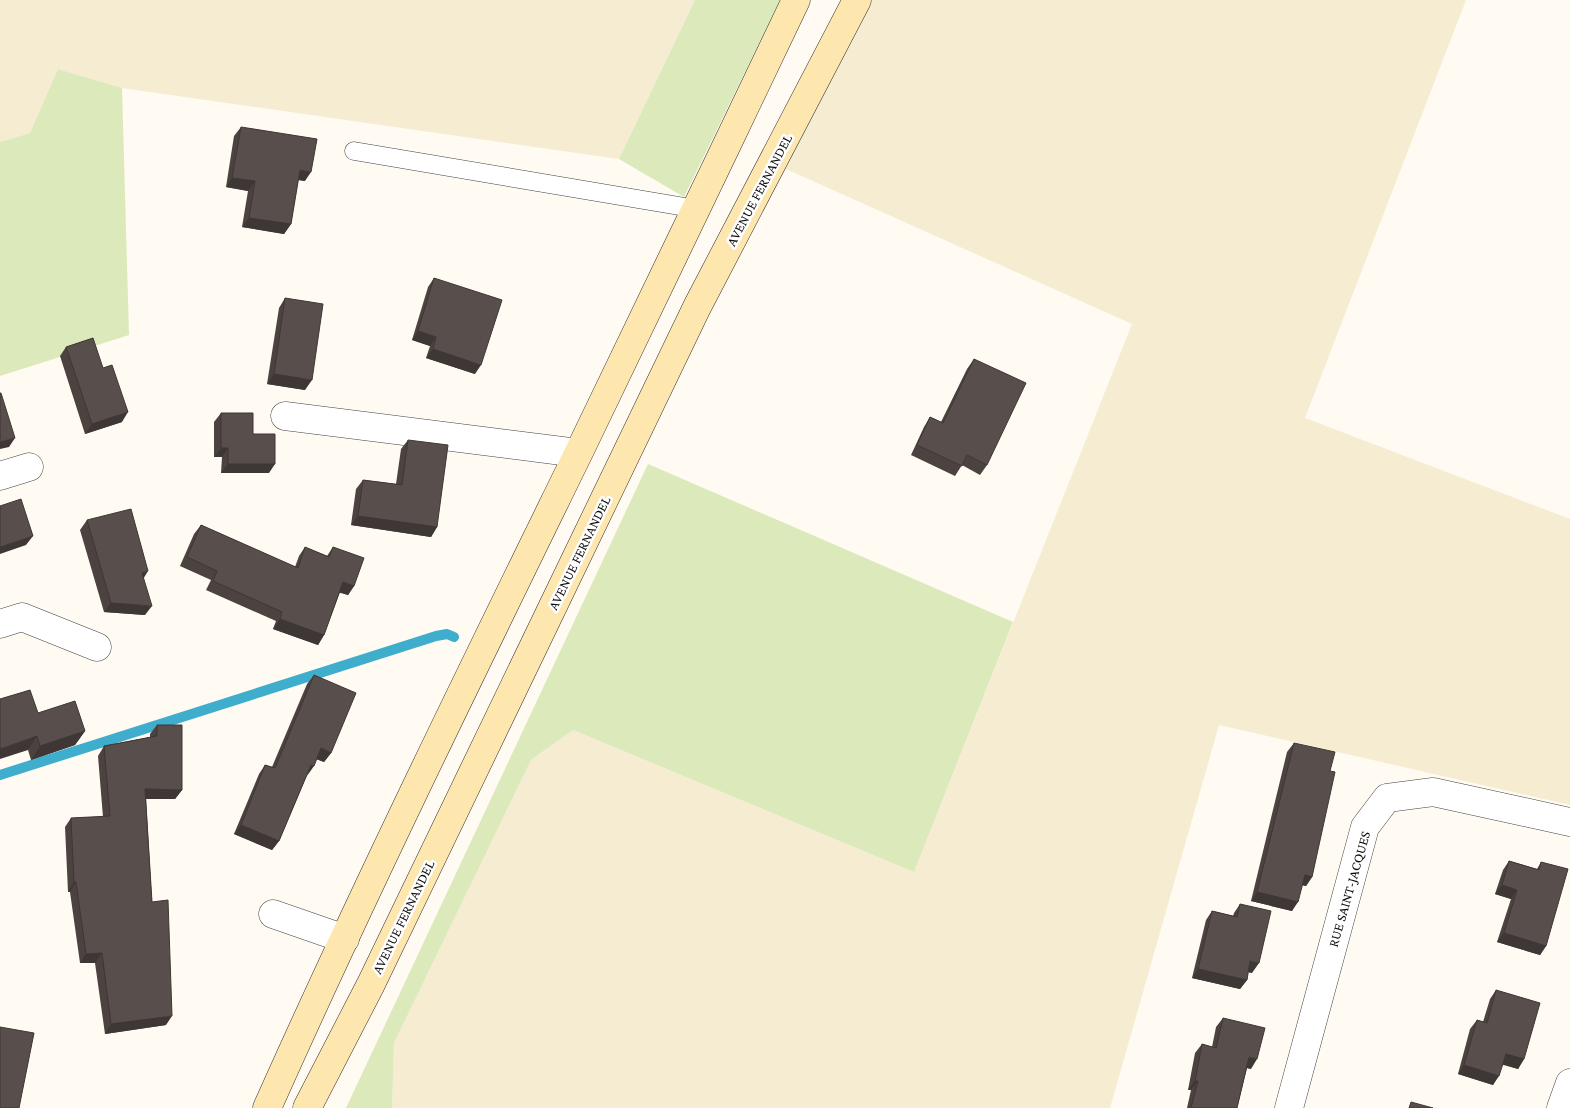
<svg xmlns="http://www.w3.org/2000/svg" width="1570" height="1108" viewBox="0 0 1570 1108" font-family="'Crimson Pro',serif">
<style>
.farmland{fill:#f5ecd2}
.green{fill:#dbe9bb}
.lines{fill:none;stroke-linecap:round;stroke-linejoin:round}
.stream{stroke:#3fadcc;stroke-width:10}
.lane-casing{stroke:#424242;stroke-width:19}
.street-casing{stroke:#424242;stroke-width:29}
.secondary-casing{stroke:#313131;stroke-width:29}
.lane{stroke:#fff;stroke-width:18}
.street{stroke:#fff;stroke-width:28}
.secondary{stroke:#fee7ae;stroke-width:28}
.wall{fill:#4c4341}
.shaded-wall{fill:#3e3735}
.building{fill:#584e4c;stroke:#3e3735}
.labels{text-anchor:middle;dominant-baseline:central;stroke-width:5;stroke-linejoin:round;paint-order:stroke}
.street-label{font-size:14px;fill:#0f0f0f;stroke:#fff}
</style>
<rect width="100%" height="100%" fill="#fffaf2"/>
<path class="farmland" d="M 0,0 L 695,0 L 619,159 L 122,88 L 58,69 L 30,133 L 0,142 Z
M 867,0 L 1466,0 L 1305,418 L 1570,519 L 1570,805 L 1219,725 L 1110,1108 L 392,1108 L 394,1043 L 531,760 L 573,730 L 914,872 L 1132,324 L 786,169 Z"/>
<path class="green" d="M 695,0 L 780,0 L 684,197 L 619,159 Z
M 58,69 L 122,88 L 129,335 L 0,376 L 0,142 L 30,133 Z
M 648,464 L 1013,622 L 914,872 L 573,730 L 531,760 L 394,1043 L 392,1108 L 346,1108 Z"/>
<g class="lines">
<path class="stream" d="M 0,775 L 436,636 L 447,634 L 454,637"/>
<defs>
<path id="lane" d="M 354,151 L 697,209"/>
<path id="street" d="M 285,416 L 578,453
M 0,476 L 29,467
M 0,624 L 22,617 L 97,647
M 273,914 L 345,939
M 1289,1108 L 1365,827 L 1387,798 L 1433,792 L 1570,822
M 1561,1108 L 1570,1083"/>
<path id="secondary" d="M 267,1108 C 366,886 473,669 580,450 C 653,301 724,150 796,0
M 307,1108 L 371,984 L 697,307 L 857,0"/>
</defs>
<use href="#lane" class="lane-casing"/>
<use href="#street" class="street-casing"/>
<use href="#secondary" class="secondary-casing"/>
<use href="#lane" class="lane"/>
<use href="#street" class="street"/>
<use href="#secondary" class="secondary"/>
</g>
<path class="wall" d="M 241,127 L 305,181 L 298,180 L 291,224 L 284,234 L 242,227 L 248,191 L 226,187 L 234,136 Z
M 434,278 L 475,374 L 426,358 L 430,346 L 412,340 L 428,287 Z
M 285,298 L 305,390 L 267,384 L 279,308 Z
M 66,347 L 103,368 L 122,422 L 85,434 L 60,356 Z
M 974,359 L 987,465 L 980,475 L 962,465 L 955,476 L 911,455 L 924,427 L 930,417 L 941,422 L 967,369 Z
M 221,413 L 253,434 L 269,473 L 221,473 L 222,457 L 214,457 L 214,422 Z
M 408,440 L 437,527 L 431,537 L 351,525 L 356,489 L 363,480 L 396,484 L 401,449 Z
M 87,520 L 145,615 L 104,612 L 80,530 Z
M 201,525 L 295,567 L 299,556 L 305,547 L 327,556 L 333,547 L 354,586 L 348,595 L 340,592 L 324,635 L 318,645 L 273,629 L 276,621 L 206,590 L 211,580 L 180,566 L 194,534 Z
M 314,675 L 331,753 L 324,762 L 316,759 L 307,775 L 279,841 L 272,850 L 234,834 L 259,774 L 265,765 L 272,767 L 307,684 Z
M 38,713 L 85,731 L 75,745 L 31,760 L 28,750 Z
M 157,725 L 182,790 L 175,799 L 146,799 L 152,902 L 166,1025 L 105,1034 L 95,963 L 80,963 L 70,892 L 68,892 L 65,827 L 71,818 L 103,817 L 98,756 L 104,746 L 150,737 L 150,734 Z
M 1294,743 L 1330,771 L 1312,877 L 1306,886 L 1302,885 L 1292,911 L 1251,901 L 1287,752 Z
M 1509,861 L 1537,869 L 1541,862 L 1546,946 L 1540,955 L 1497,942 L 1511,899 L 1495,894 L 1503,870 Z
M 1240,904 L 1252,973 L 1248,972 L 1247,980 L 1240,989 L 1192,978 L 1206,920 L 1212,911 L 1233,916 L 1234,913 Z
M 1496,990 L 1524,1059 L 1518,1069 L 1503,1064 L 1493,1085 L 1458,1074 L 1470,1029 L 1477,1020 L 1483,1022 L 1490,999 Z
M 1223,1018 L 1251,1069 L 1247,1068 L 1237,1108 L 1187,1108 L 1191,1090 L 1188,1090 L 1195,1053 L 1202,1044 L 1212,1047 L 1216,1027 Z"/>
<path class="shaded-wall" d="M 300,170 L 311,172 L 305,181 L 293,179 Z
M 232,178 L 255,181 L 248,191 L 226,187 Z
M 249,218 L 291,224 L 284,234 L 242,227 Z
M 418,331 L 436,337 L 430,346 L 412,340 Z
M 433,349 L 481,365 L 475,374 L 426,358 Z
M 274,374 L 312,380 L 305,390 L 267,384 Z
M 128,412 L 122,422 L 85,434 L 92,424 Z
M 15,438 L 9,447 L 0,449 L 0,442 Z
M 221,448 L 228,448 L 222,457 L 214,457 Z
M 228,464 L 275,464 L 269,473 L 221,473 Z
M 358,516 L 437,527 L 431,537 L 351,525 Z
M 33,536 L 26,545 L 0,554 L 0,547 Z
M 148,571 L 142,581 L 142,573 Z
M 343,582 L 354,586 L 348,595 L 337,592 Z
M 111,603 L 152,606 L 145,615 L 104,612 Z
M 280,619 L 324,635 L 318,645 L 273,629 Z
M 85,731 L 75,745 L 31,760 L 40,746 Z
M 37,736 L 28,750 L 0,759 L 0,749 Z
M 321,748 L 331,753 L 324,762 L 314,758 Z
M 311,765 L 314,766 L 307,776 Z
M 145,789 L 182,790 L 175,799 L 139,799 Z
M 241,825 L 279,841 L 272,850 L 234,834 Z
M 1305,875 L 1312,877 L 1306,886 L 1298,884 Z
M 74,882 L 76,882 L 70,892 L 68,892 Z
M 1502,885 L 1517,890 L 1511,899 L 1495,894 Z
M 1257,892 L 1298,902 L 1292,911 L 1251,901 Z
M 1504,933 L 1546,946 L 1540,955 L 1497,942 Z
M 102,953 L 95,963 L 80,963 L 86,954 Z
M 1250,961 L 1259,963 L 1252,973 L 1244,971 Z
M 1198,969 L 1247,980 L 1240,989 L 1192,978 Z
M 172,1016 L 166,1025 L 105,1034 L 111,1024 Z
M 1506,1054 L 1524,1059 L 1518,1069 L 1500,1064 Z
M 1249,1057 L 1257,1059 L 1251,1069 L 1243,1067 Z
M 1464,1065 L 1499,1076 L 1493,1085 L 1458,1074 Z
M 1195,1081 L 1198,1081 L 1191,1090 L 1188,1090 Z"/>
<path class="building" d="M 241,127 L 317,139 L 311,172 L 300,170 L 291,224 L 249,218 L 255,181 L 232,178 Z
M 434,278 L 502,300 L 481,365 L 433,349 L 436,337 L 418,331 Z
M 285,298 L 323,304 L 312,380 L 274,374 Z
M 93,338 L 103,368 L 112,365 L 128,412 L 92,424 L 66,347 Z
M 974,359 L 1026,383 L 987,465 L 967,455 L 962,466 L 917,445 L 930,417 L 943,423 Z
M 0,393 L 1,393 L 15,438 L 0,442 Z
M 221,413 L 253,413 L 253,434 L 275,434 L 275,464 L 228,464 L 228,448 L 221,448 Z
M 408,440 L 448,445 L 437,527 L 358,516 L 363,480 L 402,485 Z
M 21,499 L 33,536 L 0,547 L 0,506 Z
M 131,509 L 148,571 L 142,573 L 152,606 L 111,603 L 87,520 Z
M 201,525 L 298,568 L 305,547 L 329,557 L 333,547 L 364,558 L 354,586 L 343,582 L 324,635 L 280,619 L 282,612 L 213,581 L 217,571 L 187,557 Z
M 314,675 L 356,693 L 331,753 L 321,748 L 314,766 L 311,765 L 279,841 L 241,825 L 265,765 L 275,768 Z
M 30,690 L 38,713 L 75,701 L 85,731 L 40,746 L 37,736 L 0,749 L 0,699 Z
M 157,725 L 182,725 L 182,790 L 145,789 L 152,902 L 168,900 L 172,1016 L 111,1024 L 102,953 L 86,954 L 76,882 L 74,882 L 71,818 L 110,816 L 104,746 L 157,736 Z
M 1294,743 L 1335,752 L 1330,771 L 1335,772 L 1312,877 L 1305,875 L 1298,902 L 1257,892 Z
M 1509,861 L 1539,870 L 1541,862 L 1568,869 L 1546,946 L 1504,933 L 1517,890 L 1502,885 Z
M 1240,904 L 1271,911 L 1259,963 L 1250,961 L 1247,980 L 1198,969 L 1212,911 L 1237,917 Z
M 1496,990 L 1540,1003 L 1524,1059 L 1506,1054 L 1499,1076 L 1464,1065 L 1477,1020 L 1487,1023 Z
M 1223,1018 L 1265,1028 L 1257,1059 L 1249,1057 L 1237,1108 L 1191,1108 L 1198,1081 L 1195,1081 L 1202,1044 L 1216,1048 Z
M 0,1027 L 34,1033 L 19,1108 L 0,1108 Z
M 1411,1102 L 1433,1108 L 1409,1108 Z"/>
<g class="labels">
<g class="street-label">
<text transform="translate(759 190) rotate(-62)">AVENUE FERNANDEL</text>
<text transform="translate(579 553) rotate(-64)">AVENUE FERNANDEL</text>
<text transform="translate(1349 889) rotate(-74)">RUE SAINT-JACQUES</text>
<text transform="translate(403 917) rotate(-64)">AVENUE FERNANDEL</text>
</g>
</g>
</svg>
